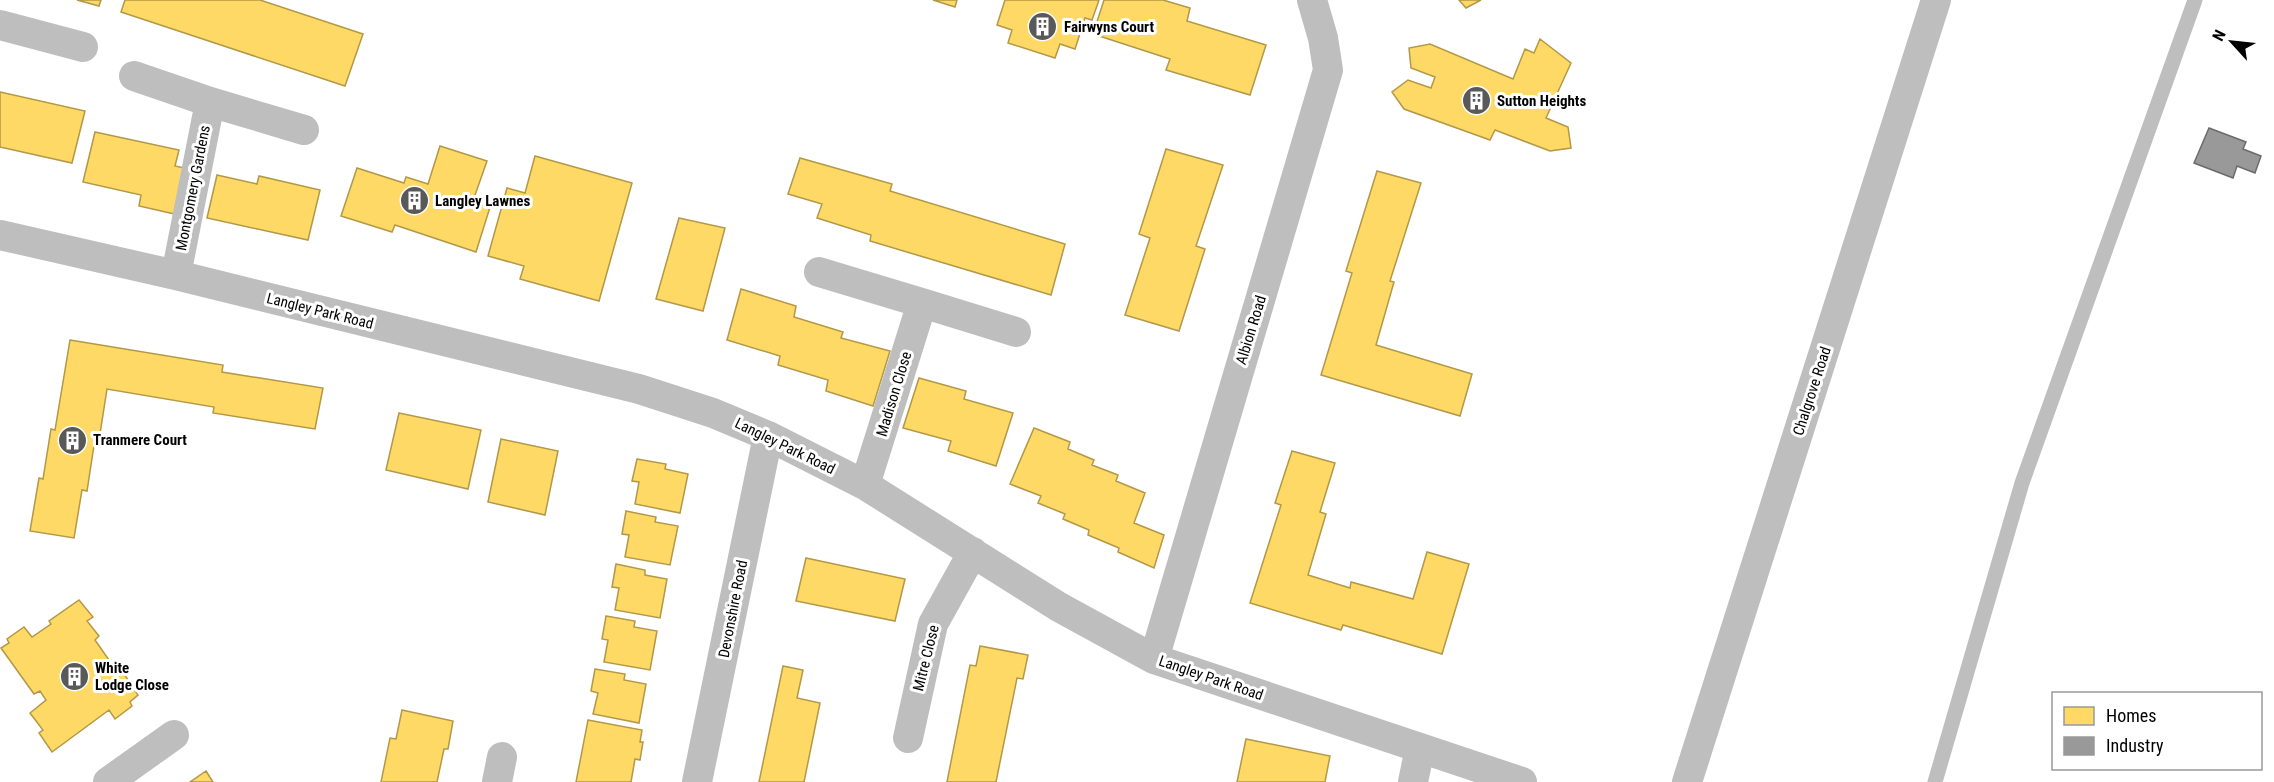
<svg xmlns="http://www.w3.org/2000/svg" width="2274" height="782" viewBox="0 0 2274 782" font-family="'Roboto Condensed',sans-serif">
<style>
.homes{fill:#ffd966;stroke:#b29847;stroke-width:1.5}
.industry{fill:#999;stroke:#6b6b6b;stroke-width:1.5}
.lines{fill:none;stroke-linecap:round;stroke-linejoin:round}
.lane{stroke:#bebebe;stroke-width:15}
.street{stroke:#bebebe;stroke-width:30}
.labels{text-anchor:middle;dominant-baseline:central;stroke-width:6;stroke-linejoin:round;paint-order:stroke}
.poi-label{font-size:15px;font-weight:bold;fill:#000;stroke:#fff;text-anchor:start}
.street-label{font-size:15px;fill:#000;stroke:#fff}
</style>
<rect width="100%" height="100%" fill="#fff"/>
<path class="homes" d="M 77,0 L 101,0 L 99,6 Z
M 125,0 L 260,0 L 363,34 L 345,86 L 121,12 Z
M 933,0 L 957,0 L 955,7 Z
M 1005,0 L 1099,0 L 1092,20 L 1085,18 L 1075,49 L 1060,44 L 1055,58 L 1008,43 L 1012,30 L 997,25 Z
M 1104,0 L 1163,0 L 1190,8 L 1187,21 L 1266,45 L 1250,95 L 1166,70 L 1170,59 L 1093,34 Z
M 1459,0 L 1481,0 L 1466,8 Z
M 1540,39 L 1571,63 L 1546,118 L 1568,127 L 1571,148 L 1550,151 L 1495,130 L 1490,140 L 1404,109 L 1392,92 L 1408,80 L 1431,88 L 1435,77 L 1411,68 L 1409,48 L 1430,44 L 1513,79 L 1525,49 L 1534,53 Z
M 0,92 L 85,111 L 72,163 L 0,147 Z
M 95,132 L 179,150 L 175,166 L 189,169 L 179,215 L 139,206 L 141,195 L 83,182 Z
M 440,146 L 487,161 L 474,198 L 491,204 L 476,252 L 395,225 L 392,232 L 341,216 L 357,168 L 404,183 L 406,177 L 428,184 Z
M 1166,149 L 1223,165 L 1196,246 L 1205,249 L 1179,331 L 1125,315 L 1150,238 L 1139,234 Z
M 535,156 L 632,183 L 599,301 L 520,279 L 524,266 L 488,256 L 507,188 L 525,193 Z
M 800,158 L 892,184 L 890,191 L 1065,244 L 1051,295 L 870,241 L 871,235 L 817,218 L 822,204 L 788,194 Z
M 1377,171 L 1421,183 L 1390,281 L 1394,282 L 1376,345 L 1472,374 L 1460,416 L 1321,375 L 1352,273 L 1346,271 Z
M 217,175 L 257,184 L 259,176 L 320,190 L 308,240 L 207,218 Z
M 679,218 L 725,228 L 703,311 L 656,299 Z
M 741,289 L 796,306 L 794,317 L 843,332 L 841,338 L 890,351 L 873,406 L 826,391 L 828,380 L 778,365 L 780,356 L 727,340 Z
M 70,340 L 223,365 L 222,372 L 323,388 L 315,429 L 213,413 L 214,407 L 107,389 L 99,440 L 95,439 L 87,491 L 82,490 L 74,538 L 30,531 L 39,478 L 43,479 L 51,429 L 55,430 Z
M 919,378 L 966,391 L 964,399 L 1013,413 L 996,466 L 948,451 L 951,441 L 903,428 Z
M 399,413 L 481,430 L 468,489 L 386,470 Z
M 1034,428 L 1070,442 L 1068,449 L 1094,460 L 1092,465 L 1118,475 L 1116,481 L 1145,493 L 1134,523 L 1164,535 L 1154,568 L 1118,552 L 1119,548 L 1088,535 L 1089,530 L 1063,519 L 1065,514 L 1038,503 L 1041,496 L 1010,484 Z
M 501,439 L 558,451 L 545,515 L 488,502 Z
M 1292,451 L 1335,463 L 1320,512 L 1326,514 L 1308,575 L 1350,588 L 1351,582 L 1413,599 L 1427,552 L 1469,564 L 1442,654 L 1343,625 L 1341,630 L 1250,603 L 1281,505 L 1275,503 Z
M 637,459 L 666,464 L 665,469 L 688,474 L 680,513 L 635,504 L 639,482 L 632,481 Z
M 626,511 L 656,517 L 655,522 L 678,526 L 670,565 L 625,557 L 629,535 L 622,534 Z
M 806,558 L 905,579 L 895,621 L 796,601 Z
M 616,564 L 645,570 L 645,575 L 667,579 L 660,618 L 615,610 L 619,588 L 612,587 Z
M 79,600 L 93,617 L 87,621 L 99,636 L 95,640 L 111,663 L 115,660 L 138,695 L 130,702 L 132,706 L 115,719 L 109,710 L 52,752 L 39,733 L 43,730 L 30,713 L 46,700 L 40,691 L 34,694 L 1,648 L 9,643 L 7,639 L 24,627 L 32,637 L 51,624 L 49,621 Z
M 606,616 L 635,621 L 634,627 L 657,631 L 650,670 L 604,662 L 608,640 L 602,639 Z
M 980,646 L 1028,655 L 1023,679 L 1017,678 L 996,782 L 947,782 L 970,665 L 976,666 Z
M 783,666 L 803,670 L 797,698 L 820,703 L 804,782 L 759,782 Z
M 595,669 L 625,674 L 624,680 L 646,684 L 639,723 L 593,714 L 598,693 L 591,691 Z
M 402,710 L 453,721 L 448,749 L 444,749 L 437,782 L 381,782 L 390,738 L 396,739 Z
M 588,720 L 642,730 L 640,742 L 643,742 L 640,760 L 635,759 L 631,782 L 576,782 Z
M 1246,739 L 1330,756 L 1325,782 L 1237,782 Z
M 206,771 L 213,782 L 190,782 Z"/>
<path class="industry" d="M 2209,128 L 2246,142 L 2243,149 L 2261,156 L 2255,173 L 2237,166 L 2233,178 L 2194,163 Z"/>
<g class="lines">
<path class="lane" d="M 1935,782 L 2022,483 L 2195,0"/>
<path class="street" d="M 0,25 L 83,47
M 134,76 L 210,102
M 0,235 L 176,275 L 639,389 L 713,413 L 768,436 L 865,485 L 1059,607 L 1154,659 L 1522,782
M 819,272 L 922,303 L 865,485
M 176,275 L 210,102 L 304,130
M 922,303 L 1016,332
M 1154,659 L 1328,70 L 1323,38 L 1312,0
M 908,738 L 933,624 L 973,552
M 108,782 L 174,735
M 497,782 L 502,757
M 697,782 L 768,436
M 1413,782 L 1420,748
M 1687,782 L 1936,0"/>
</g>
<defs>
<symbol id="building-disc" viewBox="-11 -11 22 22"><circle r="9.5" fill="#595959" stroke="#fff"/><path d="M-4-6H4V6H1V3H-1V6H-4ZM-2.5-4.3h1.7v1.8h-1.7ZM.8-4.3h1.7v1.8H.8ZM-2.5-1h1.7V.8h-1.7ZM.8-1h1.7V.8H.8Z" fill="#fff"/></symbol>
</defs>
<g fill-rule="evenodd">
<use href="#building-disc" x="1026" y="10" width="33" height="33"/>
<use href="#building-disc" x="1460" y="84" width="33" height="33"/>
<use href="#building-disc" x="398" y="184" width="33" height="33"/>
<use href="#building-disc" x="56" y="424" width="33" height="33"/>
<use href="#building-disc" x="58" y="660" width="33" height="33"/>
</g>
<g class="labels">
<g class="poi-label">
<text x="1064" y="27">Fairwyns Court</text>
<text x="1497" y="101">Sutton Heights</text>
<text x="435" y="201">Langley Lawnes</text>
<text x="93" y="440">Tranmere Court</text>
<text x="95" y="668">White<tspan x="95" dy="17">Lodge Close</tspan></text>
</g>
<g class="street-label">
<text transform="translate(193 188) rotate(-79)">Montgomery Gardens</text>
<text transform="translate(320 311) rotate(14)">Langley Park Road</text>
<text transform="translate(1251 330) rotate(-73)">Albion Road</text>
<text transform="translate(1812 391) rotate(-72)">Chalgrove Road</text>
<text transform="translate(894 394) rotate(-73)">Madison Close</text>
<text transform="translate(785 446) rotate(26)">Langley Park Road</text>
<text transform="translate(733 609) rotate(-79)">Devonshire Road</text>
<text transform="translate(926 658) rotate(-76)">Mitre Close</text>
<text transform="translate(1211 678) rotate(19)">Langley Park Road</text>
</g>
</g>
<rect x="2052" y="692" width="210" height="78" fill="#ffffff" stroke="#999999" stroke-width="1.5"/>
<rect x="2064" y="707" width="30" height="18" fill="#ffd966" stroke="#999999" stroke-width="1.5"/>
<text x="2106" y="722" font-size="18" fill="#000000">Homes</text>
<rect x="2064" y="737" width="30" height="18" fill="#999999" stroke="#999999" stroke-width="1.5"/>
<text x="2106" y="752" font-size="18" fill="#000000">Industry</text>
<g transform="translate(2232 42) rotate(297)" stroke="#ffffff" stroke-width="4.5" paint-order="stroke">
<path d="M0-4.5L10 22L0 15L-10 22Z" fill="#000000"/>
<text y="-9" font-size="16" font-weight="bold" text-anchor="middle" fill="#000000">N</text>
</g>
</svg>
